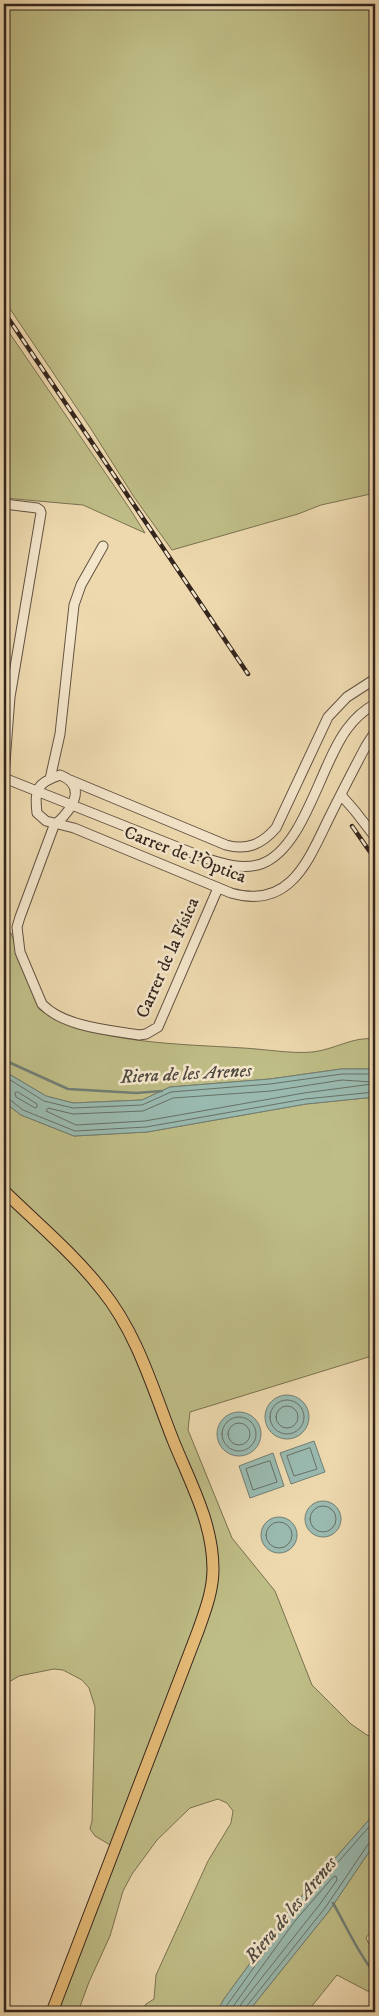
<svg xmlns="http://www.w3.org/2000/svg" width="379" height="2016" viewBox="0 0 379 2016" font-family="'IM FELL DW Pica',serif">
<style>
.green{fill:#bfbd86;stroke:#7a7152}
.water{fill:#9abab0;stroke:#717e75}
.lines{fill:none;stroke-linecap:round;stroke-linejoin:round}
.shore{stroke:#677066;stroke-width:1}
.stream{stroke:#717e75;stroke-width:2.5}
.minor-casing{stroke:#625242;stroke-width:11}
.major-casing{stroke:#34251d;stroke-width:13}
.minor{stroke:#f4e6cb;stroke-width:9}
.major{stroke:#e7bc78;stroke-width:11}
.rail-casing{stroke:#34251d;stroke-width:4.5}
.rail{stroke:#f4e6cb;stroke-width:2.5;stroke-dasharray:8;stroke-linecap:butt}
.labels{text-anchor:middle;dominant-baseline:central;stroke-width:5;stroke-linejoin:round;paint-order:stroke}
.street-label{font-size:18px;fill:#34251d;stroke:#f4e6cb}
.water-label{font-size:19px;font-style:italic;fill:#4e4a42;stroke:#f4e6cb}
</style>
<rect width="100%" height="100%" fill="#eed9af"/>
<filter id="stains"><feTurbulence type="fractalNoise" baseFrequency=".004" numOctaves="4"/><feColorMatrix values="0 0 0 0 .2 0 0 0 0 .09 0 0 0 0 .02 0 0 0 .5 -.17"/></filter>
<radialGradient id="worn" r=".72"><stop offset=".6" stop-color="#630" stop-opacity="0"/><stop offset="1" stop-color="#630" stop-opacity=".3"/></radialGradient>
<path class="green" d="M 4,4 L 375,4 L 375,493 L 321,505 L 298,514 L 172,550 L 134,497 L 91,429 L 4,300 Z
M 4,325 L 130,509 L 145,533 L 83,505 L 4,498 Z
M 4,927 L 11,933 L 39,1009 C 90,1044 182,1044 243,1048 C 264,1049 292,1054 312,1052 C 334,1050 353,1036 375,1039 L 375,1069 L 341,1069 L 270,1079 L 170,1087 L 142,1100 L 73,1103 L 46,1096 L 4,1071 Z
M 375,1097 L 375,1355 L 190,1412 L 188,1430 L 232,1538 L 275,1591 L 312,1685 L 351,1724 L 367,1735 L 375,1738 L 375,1813 L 286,1914 L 224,1999 L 217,2012 L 141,2012 L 146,2004 L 154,1999 L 156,1975 L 208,1861 L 231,1823 L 233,1811 L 227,1803 L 218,1799 L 190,1808 L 157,1840 L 132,1874 L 123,1891 L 110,1936 L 89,1982 L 78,2012 L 47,2012 L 112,1846 L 95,1836 L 90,1829 L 92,1821 L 95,1707 L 89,1688 L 82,1680 L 63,1670 L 54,1669 L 19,1676 L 4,1685 L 4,1102 L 21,1115 L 74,1136 L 147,1132 L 306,1104 Z
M 375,1843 L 375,1926 L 366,1938 L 375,1956 L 375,1995 L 337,1975 L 307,2012 L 248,2012 L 329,1911 Z"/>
<path class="water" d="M 341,1069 L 375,1069 L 375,1097 L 306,1104 L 147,1132 L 74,1136 L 21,1115 L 4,1102 L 4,1071 L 46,1096 L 73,1103 L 142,1100 L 170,1087 L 270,1079 Z
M265 1417a22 22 0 1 1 44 0a22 22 0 1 1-44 0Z
M217 1434a22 22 0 1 1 44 0a22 22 0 1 1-44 0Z
M 314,1441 L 325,1472 L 291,1484 L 280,1453 Z
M 273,1453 L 284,1486 L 250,1498 L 239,1466 Z
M305 1519a18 18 0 1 1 36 0a18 18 0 1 1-36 0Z
M261 1535a18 18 0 1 1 36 0a18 18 0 1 1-36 0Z
M 375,1813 L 375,1843 L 329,1911 L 248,2012 L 217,2012 L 224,1999 L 286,1914 Z"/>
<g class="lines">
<path class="shore" d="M 4,1076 L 44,1101 L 73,1108 L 142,1105 L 171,1092 L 270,1084 L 342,1074 L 375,1074
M 375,1081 L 372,1082 L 342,1080 L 271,1091 L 173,1098 L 143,1111 L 73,1114 L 48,1108 L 46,1111 L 76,1125 L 145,1121 L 304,1093 L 372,1084 L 375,1086
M 18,1092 L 37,1104 L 37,1107 L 35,1108 L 16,1097 L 15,1093 Z
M 4,1098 L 9,1099 L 23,1110 L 75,1131 L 146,1127 L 305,1099 L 375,1092
M270 1417a17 17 0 1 1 34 0a17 17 0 1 1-34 0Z
M276 1417a11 11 0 1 1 22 0a11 11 0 1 1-22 0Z
M222 1434a17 17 0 1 1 34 0a17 17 0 1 1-34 0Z
M228 1434a11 11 0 1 1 22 0a11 11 0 1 1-22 0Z
M 310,1448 L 317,1469 L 294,1476 L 287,1456 Z
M 270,1461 L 277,1482 L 253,1490 L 246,1469 Z
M310 1519a13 13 0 1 1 26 0a13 13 0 1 1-26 0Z
M266 1535a13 13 0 1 1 26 0a13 13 0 1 1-26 0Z
M 222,2012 L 290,1917 L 375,1820
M 229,2012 L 295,1921 L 333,1877 L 336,1876 L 337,1880 L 320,1904 L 241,2004 L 238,2012
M 245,2012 L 246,2007 L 325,1908 L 369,1843 L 375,1841"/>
<path class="stream" d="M 4,1060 L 68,1089 L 136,1093 L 162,1091
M 333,1903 C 347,1927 357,1952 375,1974"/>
<defs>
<path id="minor" d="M 4,504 L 37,508 L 40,510 L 41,513 L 10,697 L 4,776
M 4,778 L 205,858 C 223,864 242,870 261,864 C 304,849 320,765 347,729 C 355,718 364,710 375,704
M 50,779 L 60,734 L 74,605 L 81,585 L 103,546
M 70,780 L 226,845 C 247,851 262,844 276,828 L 328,717 L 347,697 L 375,679
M 341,795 L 355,811 L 375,837
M 55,823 L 20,917 L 17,927 L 20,952 L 42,1004 C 64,1027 109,1030 139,1035 L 146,1034 L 158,1027 L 218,888
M 57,823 C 72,809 88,786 60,775 C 37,783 34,789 37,813 L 46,821 L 74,828 L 231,893 C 290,910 308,861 329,818 C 341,794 353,770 366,746 L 375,732"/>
<path id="major" d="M 4,1191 C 37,1223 74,1254 102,1290 C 137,1333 153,1389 173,1440 C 190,1482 213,1523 213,1569 C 213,1591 205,1611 198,1631 L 52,2012"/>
</defs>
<use href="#minor" class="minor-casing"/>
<use href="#major" class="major-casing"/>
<use href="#minor" class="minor"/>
<use href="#major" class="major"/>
<defs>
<path id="rail" d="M 4,312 L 248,674
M 352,826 L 375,859"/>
</defs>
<use href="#rail" class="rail-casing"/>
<use href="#rail" class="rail"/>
</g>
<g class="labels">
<g class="street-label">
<text transform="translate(185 855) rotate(21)">Carrer de l'Òptica</text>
<text transform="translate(168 958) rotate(-66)">Carrer de la Física</text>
</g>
<g class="water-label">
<text transform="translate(186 1074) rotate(-3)">Riera de les Arenes</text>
<text transform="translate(291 1910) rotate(-50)">Riera de les Arenes</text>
</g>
</g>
<rect width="379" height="2016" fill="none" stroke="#eed9af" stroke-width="20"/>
<rect x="5" y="5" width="369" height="2006" fill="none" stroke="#34251d" stroke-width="2.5"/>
<rect x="10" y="10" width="359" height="1996" fill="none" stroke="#34251d"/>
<rect width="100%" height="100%" filter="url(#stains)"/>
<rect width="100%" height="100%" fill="url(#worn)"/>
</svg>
